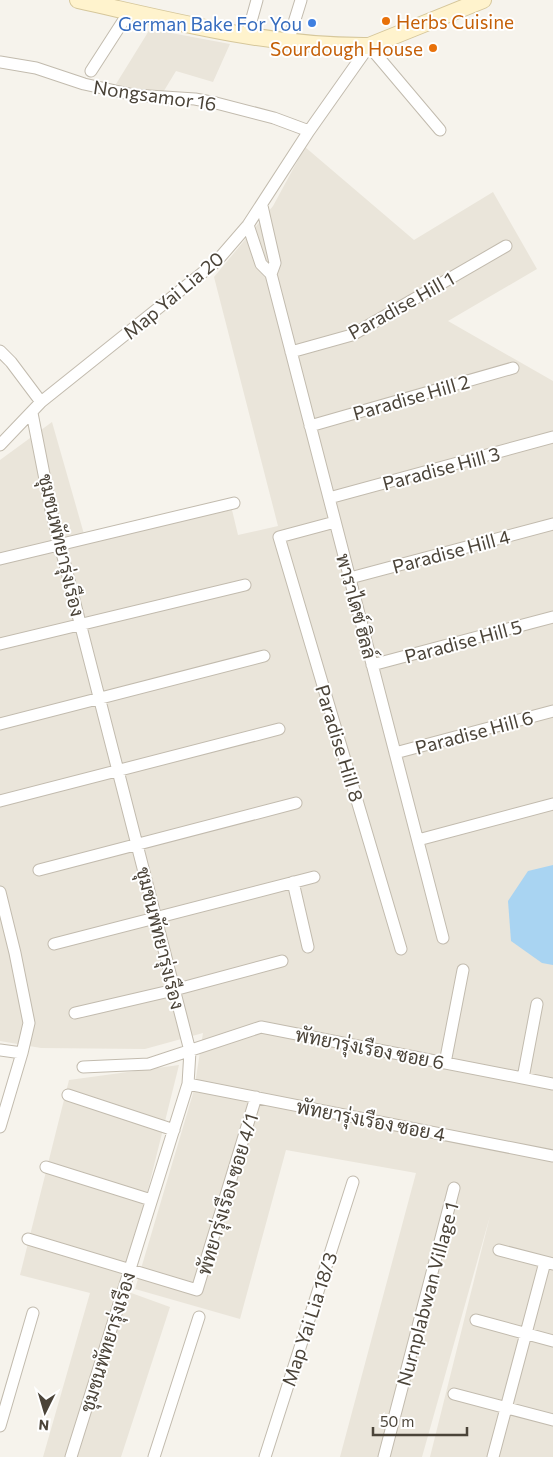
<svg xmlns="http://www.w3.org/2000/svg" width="553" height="1457" viewBox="0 0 553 1457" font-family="Commissioner,Sarabun,sans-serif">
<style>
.residential{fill:#eae5da}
.water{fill:#a9d4f2}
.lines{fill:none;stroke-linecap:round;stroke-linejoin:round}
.street-casing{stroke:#c2bbae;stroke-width:13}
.secondary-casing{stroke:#d6c79b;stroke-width:18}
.street{stroke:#fff;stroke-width:11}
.secondary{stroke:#fff3cd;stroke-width:16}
.food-dot{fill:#e8710a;stroke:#fff;stroke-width:2}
.shop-dot{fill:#3f7fe0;stroke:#fff;stroke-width:2}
.labels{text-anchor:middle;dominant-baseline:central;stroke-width:4;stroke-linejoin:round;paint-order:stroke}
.food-label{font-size:19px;fill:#c56008;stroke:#fff;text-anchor:start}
.shop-label{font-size:19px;fill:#366cbe;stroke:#fff;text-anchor:end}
.street-label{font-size:19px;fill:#4b4439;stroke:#fff}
</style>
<rect width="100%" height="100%" fill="#f6f3ec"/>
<path class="residential" d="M 150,29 L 230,44 L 213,82 L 176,71 L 159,99 L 116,84 Z
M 305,147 L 414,240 L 493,192 L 537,269 L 448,321 L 553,381 L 553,1457 L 430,1457 L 490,1216 L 422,1457 L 340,1457 L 416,1173 L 286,1150 L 240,1319 L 135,1289 L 194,1090 L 203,1033 L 145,1049 L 41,1048 L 0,1041 L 0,460 L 52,422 L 86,541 L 232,510 L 238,535 L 278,526 L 214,277 L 273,206 Z
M 179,1065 L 123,1290 L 170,1307 L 121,1457 L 43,1457 L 90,1293 L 20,1275 L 69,1080 Z"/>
<path class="water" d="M 553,865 L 553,965 L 542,963 L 511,941 L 508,901 L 528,871 Z"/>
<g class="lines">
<defs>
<path id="street" d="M 247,36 L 257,0
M 288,42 L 301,0
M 0,62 L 36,68 L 84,84 L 134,95 L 195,99 L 216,103 L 274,118 L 309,131
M 91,71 L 129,12
M 248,225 L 261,264 L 271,274 L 275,263 L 262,206
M 271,274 L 443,938
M 0,351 L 11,362 L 41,402
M 291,352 L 352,335 L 506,246
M 32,413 L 51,510 L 190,1051 L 188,1084 L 71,1457
M 310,426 L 513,368
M 0,445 L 41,402 L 216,262 L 248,225 L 309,131 L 369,46 L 440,130
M 329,498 L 553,437
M 335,522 L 279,537 L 401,949
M 0,559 L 234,503
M 350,578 L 553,524
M 0,644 L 245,585
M 372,665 L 553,617
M 0,724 L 264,656
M 395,753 L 553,711
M 0,801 L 279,729
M 418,840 L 553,804
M 39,870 L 296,803
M 293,882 L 308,947
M 0,892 L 15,953 L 29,1023 L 22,1053 L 0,1127
M 54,944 L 314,877
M 75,1013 L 174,990 L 282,961
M 0,1050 L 22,1053
M 445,1063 L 463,970
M 83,1067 L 149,1064 L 261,1027 L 553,1084
M 523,1078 L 537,1004
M 188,1084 L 553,1156
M 68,1095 L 174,1130
M 46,1167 L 151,1200
M 28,1239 L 197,1290 L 256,1097
M 499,1250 L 553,1264
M 476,1320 L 553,1341
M 454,1394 L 553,1420
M 0,1426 L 33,1313
M 154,1457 L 199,1317
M 265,1457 L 353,1182
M 384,1457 L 454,1188
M 493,1457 L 545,1262"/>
<path id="secondary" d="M 78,0 C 173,21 270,47 369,46 L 483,0"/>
</defs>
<use href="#street" class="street-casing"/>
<use href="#secondary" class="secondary-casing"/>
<use href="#street" class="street"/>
<use href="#secondary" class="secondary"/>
</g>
<g class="food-dot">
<circle cx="386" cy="21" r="5"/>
<circle cx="433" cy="48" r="5"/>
</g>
<circle class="shop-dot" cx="312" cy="23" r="5"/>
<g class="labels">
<g class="food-label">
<text x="396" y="21">Herbs Cuisine</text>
<text x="423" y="48" text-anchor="end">Sourdough House</text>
</g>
<g class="shop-label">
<text x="302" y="23">German Bake For You</text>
</g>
<g class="street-label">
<text transform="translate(155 95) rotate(8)">Nongsamor 16</text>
<text transform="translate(173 295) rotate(-40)">Map Yai Lia 20</text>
<text transform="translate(401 305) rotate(-29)">Paradise Hill 1</text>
<text transform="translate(411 397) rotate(-16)">Paradise Hill 2</text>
<text transform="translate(441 468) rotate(-15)">Paradise Hill 3</text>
<text transform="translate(62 545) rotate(77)">ชุมชนพัทยารุ่งเรือง</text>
<text transform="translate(451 551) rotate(-15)">Paradise Hill 4</text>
<text transform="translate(357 606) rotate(75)">พาราไดซ์ ฮิลล์</text>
<text transform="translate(463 641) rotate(-15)">Paradise Hill 5</text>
<text transform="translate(474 732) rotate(-15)">Paradise Hill 6</text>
<text transform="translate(340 743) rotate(73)">Paradise Hill 8</text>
<text transform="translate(161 938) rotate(76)">ชุมชนพัทยารุ่งเรือง</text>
<text transform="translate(370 1048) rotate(11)">พัทยารุ่งเรือง ซอย 6</text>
<text transform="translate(371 1120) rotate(11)">พัทยารุ่งเรือง ซอย 4</text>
<text transform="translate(227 1194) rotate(-73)">พัทยารุ่งเรือง ซอย 4/1</text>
<text transform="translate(427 1294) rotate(-75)">Nurnplabwan Village 1</text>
<text transform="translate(309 1319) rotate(-72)">Map Yai Lia 18/3</text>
<text transform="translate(107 1342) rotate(-73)">ชุมชนพัทยารุ่งเรือง</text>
</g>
</g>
<g transform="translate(45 1412) rotate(185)" stroke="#ffffff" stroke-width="4" paint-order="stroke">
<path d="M0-4L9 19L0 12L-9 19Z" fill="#4b4439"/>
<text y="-8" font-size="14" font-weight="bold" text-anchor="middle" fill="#4b4439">N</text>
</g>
<path d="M373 1427v8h94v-8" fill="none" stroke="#4b4439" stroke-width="2.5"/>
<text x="380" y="1427" font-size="15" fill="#4b4439" stroke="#ffffff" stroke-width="4" paint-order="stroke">50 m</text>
</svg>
